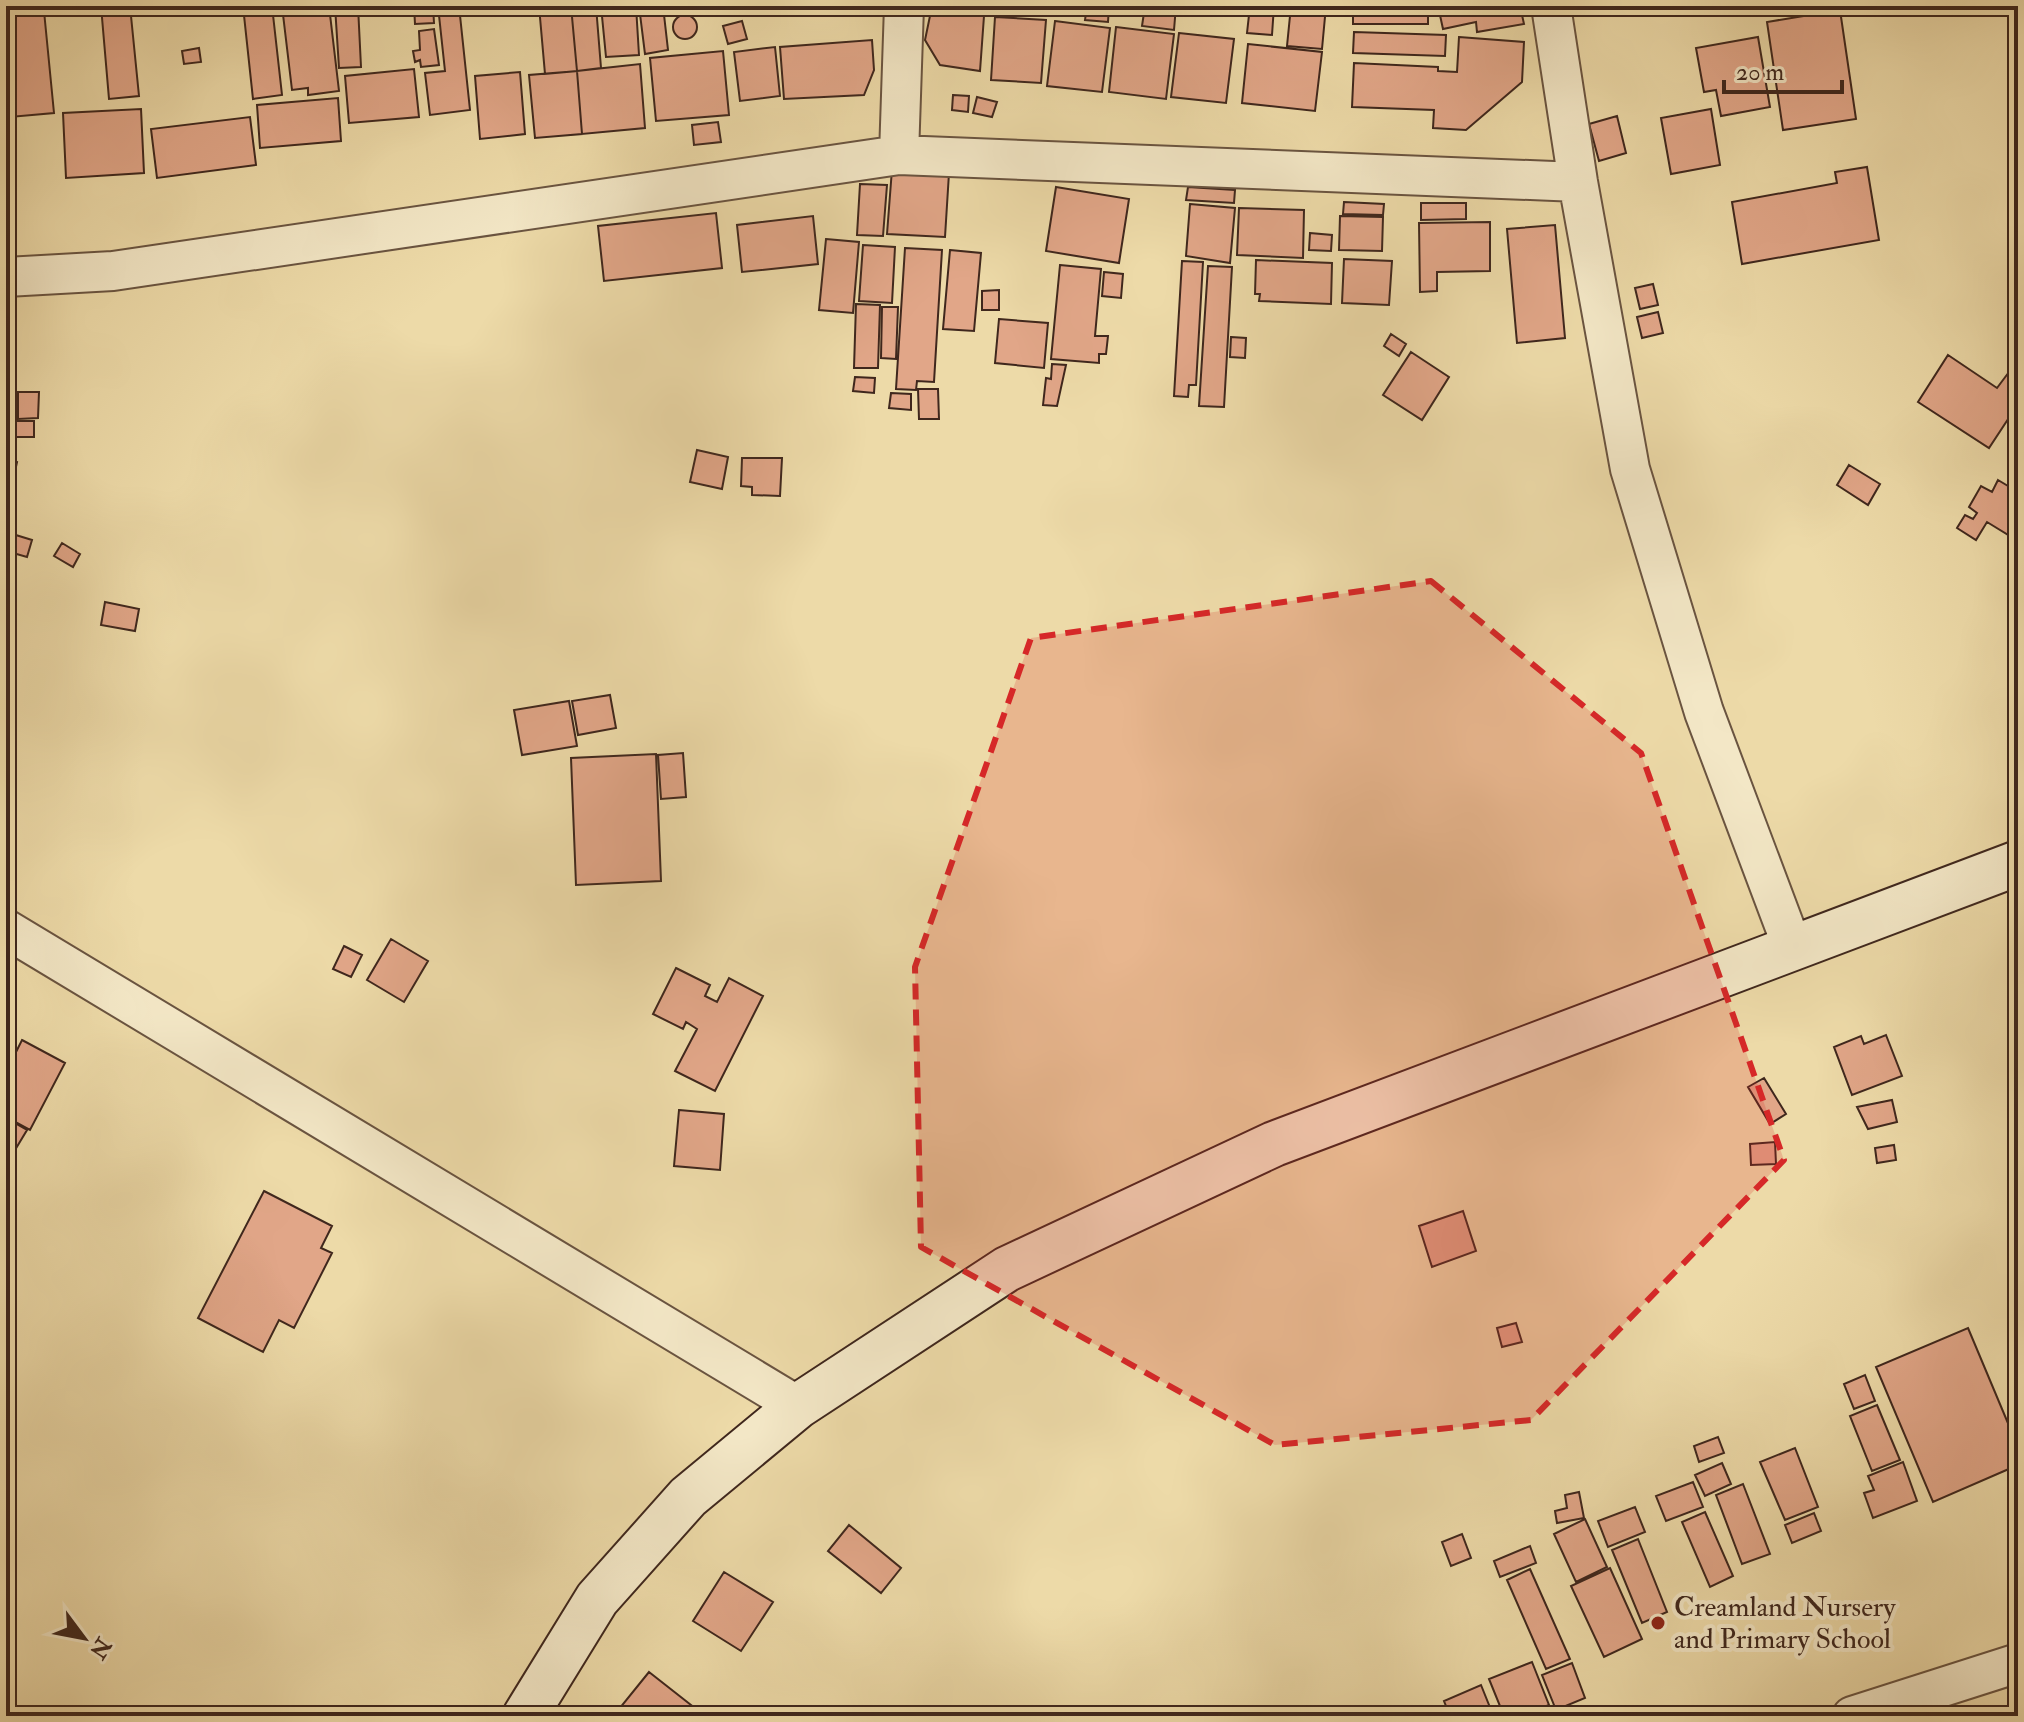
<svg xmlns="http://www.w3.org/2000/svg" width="2024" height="1722" viewBox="0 0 2024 1722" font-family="'IM FELL Double Pica',serif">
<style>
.building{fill:#e1a688;stroke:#3f271d;stroke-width:2}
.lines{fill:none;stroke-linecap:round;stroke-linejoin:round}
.minor-casing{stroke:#6a5440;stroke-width:42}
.secondary-casing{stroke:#3f271d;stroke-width:48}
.minor{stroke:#f3e7c6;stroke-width:38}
.secondary{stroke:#f3e7c6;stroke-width:44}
.marked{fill:#d62828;fill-opacity:0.2;stroke:#d62828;stroke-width:6;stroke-dasharray:16 10;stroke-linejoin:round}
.poi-dot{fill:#8f2418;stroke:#f3e7c6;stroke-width:3}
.labels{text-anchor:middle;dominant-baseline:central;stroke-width:8;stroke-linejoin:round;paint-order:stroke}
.poi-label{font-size:28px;fill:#3f271d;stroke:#f3e7c6;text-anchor:start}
</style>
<rect width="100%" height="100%" fill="#eddaa8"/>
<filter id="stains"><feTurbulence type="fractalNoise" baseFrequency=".0025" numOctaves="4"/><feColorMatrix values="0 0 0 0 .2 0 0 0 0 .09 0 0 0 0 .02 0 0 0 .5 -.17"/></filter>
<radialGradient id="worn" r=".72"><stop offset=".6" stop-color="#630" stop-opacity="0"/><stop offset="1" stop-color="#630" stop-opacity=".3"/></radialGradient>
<path class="building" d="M 101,6 L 130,6 L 139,96 L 109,99 Z
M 243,6 L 272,6 L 282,95 L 253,99 Z
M 282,6 L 329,6 L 339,91 L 308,95 L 308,88 L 292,90 Z
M 335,6 L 358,6 L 361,67 L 339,68 Z
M 414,6 L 433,6 L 434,23 L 415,24 Z
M 438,6 L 459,6 L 470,110 L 430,115 L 425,73 L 445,71 Z
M 539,6 L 571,6 L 577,71 L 545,74 Z
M 571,6 L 596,6 L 601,68 L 577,71 Z
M 601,6 L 636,6 L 639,55 L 606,57 Z
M 639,6 L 663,6 L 668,50 L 645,54 Z
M 736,6 L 757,6 L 748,13 Z
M 844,6 L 862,6 L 852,14 Z
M 1028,6 L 1049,6 L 1049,13 L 1028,11 Z
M 1056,6 L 1079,6 L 1079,14 L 1055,11 Z
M 1087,6 L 1109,6 L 1108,22 L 1085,20 Z
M 1145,6 L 1176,6 L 1174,30 L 1142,26 Z
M 1250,6 L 1274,6 L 1272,35 L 1247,33 Z
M 1291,6 L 1326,6 L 1322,49 L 1287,46 Z
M 1353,6 L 1428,6 L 1428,24 L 1353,24 Z
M 1438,6 L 1520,6 L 1524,24 L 1477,32 L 1476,22 L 1443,29 Z
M 1840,10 L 1856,119 L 1783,130 L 1767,22 Z
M 44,11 L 54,113 L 10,117 L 6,15 Z
M 931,11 L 984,16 L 980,71 L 940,65 L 925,40 Z
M673 27a12 12 0 1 1 24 0a12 12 0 1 1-24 0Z
M 995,17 L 1046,20 L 1041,83 L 991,80 Z
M 742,21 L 747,39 L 728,44 L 723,26 Z
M 1055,21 L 1110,28 L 1102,92 L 1047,86 Z
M 1116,27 L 1174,34 L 1166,99 L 1109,92 Z
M 434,29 L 439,65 L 421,67 L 420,60 L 415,62 L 413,51 L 420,50 L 419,31 Z
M 1354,32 L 1446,35 L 1445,56 L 1353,53 Z
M 1179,33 L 1234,39 L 1226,103 L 1171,97 Z
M 1459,37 L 1524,42 L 1522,82 L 1466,130 L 1433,128 L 1434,110 L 1352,107 L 1354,63 L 1438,67 L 1438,71 L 1457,72 Z
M 1758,37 L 1770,107 L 1721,116 L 1716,90 L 1704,92 L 1696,48 Z
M 872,40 L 874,70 L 864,95 L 784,99 L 780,47 Z
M 1248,44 L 1322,52 L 1315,111 L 1242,103 Z
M 775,47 L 780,96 L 740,101 L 734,52 Z
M 199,48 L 201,62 L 184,64 L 182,51 Z
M 723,51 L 729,115 L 656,121 L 650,58 Z
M 640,64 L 645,128 L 582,134 L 577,71 Z
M 414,69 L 419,117 L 349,123 L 345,76 Z
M 577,71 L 582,134 L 535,138 L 529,75 Z
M 520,72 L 525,134 L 480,139 L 475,76 Z
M 953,95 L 969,96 L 968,112 L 952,110 Z
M 977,97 L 997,102 L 992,117 L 973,113 Z
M 338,98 L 341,141 L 260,148 L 257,105 Z
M 141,109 L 144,173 L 66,178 L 63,113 Z
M 1711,109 L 1720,165 L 1671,174 L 1661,118 Z
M 1617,116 L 1626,153 L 1599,161 L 1589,124 Z
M 250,117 L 256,165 L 157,178 L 151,129 Z
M 718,122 L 721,142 L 694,145 L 692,125 Z
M 1867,167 L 1879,240 L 1742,264 L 1732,202 L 1837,183 L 1835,172 Z
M 892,169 L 949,173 L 945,237 L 887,234 Z
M 860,184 L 887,185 L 883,236 L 857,235 Z
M 1056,187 L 1129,199 L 1119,263 L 1046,251 Z
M 1188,187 L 1235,190 L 1234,203 L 1186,200 Z
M 1344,202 L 1384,204 L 1383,215 L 1343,214 Z
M 1421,203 L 1466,203 L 1466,219 L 1421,220 Z
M 1190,204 L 1235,208 L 1230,263 L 1186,256 Z
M 1239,208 L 1304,210 L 1303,258 L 1237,255 Z
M 716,213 L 722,268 L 604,281 L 598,226 Z
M 813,216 L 818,264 L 742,272 L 737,225 Z
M 1340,216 L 1383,217 L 1382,251 L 1339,250 Z
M 1490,222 L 1490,271 L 1437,272 L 1437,291 L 1420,292 L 1419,223 Z
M 1555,225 L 1565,338 L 1517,343 L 1507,229 Z
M 1310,233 L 1332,235 L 1331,251 L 1309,250 Z
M 826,239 L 859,242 L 853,313 L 819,310 Z
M 863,245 L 895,247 L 892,303 L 859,301 Z
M 905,248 L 942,250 L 934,382 L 917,381 L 916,390 L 896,389 Z
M 950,250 L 981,253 L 974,331 L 943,329 Z
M 1344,259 L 1392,261 L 1389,305 L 1342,303 Z
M 1256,260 L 1332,263 L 1331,304 L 1259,301 L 1260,294 L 1255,294 Z
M 1182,261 L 1203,262 L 1196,385 L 1189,385 L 1188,397 L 1174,396 Z
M 1060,265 L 1101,269 L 1095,336 L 1108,336 L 1106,354 L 1099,354 L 1099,363 L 1051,359 Z
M 1208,266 L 1232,267 L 1224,407 L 1199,406 Z
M 1104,272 L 1123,274 L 1121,298 L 1102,296 Z
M 1653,284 L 1658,305 L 1640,309 L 1635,288 Z
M 999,290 L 999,310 L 982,310 L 982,291 Z
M 856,304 L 880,305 L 878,368 L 854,368 Z
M 882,307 L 898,307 L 896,359 L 881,358 Z
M 1658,312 L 1663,333 L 1642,338 L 1637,317 Z
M 999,319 L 1048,323 L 1044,368 L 995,363 Z
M 1391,334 L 1406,344 L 1399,356 L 1384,346 Z
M 1231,337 L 1246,338 L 1245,358 L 1230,357 Z
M 1411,352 L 1449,377 L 1422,420 L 1383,395 Z
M 1948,355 L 1997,388 L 2018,360 L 2018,404 L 1989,448 L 1918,402 Z
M 1052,364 L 1066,365 L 1057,406 L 1043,405 L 1046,378 L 1051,379 Z
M 855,377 L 875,378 L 874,393 L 853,391 Z
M 918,389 L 938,389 L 939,419 L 919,419 Z
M 18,392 L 39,392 L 38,418 L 18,419 Z
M 891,393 L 911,394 L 911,410 L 889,408 Z
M 16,421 L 34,421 L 34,437 L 16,437 Z
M 697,450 L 728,457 L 722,489 L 690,482 Z
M 742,458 L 782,458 L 780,496 L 752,495 L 752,487 L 741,486 Z
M 6,460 L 17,462 L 6,514 Z
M 1849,465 L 1880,484 L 1868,505 L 1837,485 Z
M 1998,480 L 2018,492 L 2018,522 L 2010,536 L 1987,522 L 1976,540 L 1957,528 L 1965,515 L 1973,519 L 1977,513 L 1969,507 L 1981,486 L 1992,492 Z
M 6,532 L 32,540 L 27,557 L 6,551 Z
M 62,543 L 80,554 L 73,567 L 54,556 Z
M 105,602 L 139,609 L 135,631 L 101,625 Z
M 610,695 L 616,728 L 578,735 L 572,701 Z
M 569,701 L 577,746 L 522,755 L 514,710 Z
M 683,753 L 686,797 L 661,799 L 658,755 Z
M 656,754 L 661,881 L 576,885 L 571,758 Z
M 391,939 L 428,961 L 404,1002 L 367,980 Z
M 344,946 L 362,955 L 351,977 L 333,969 Z
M 676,968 L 710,985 L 705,996 L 717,1002 L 729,978 L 763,996 L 715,1091 L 675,1071 L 697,1029 L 686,1022 L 683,1029 L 653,1014 Z
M 1886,1035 L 1902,1076 L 1852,1095 L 1834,1047 L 1861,1036 L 1864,1044 Z
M 22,1040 L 65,1063 L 30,1130 L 6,1117 L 6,1049 L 15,1054 Z
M 1764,1078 L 1786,1114 L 1770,1124 L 1748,1087 Z
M 1892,1100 L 1897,1122 L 1868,1129 L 1857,1107 Z
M 679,1110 L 724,1114 L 720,1170 L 674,1166 Z
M 6,1118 L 27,1130 L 6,1165 Z
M 1775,1142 L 1776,1164 L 1751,1165 L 1750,1144 Z
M 1894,1145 L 1896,1160 L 1877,1163 L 1875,1148 Z
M 264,1191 L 332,1226 L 321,1248 L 332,1253 L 294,1328 L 279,1320 L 263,1352 L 198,1318 Z
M 1463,1211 L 1476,1251 L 1432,1267 L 1419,1226 Z
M 1516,1323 L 1522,1342 L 1502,1347 L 1497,1328 Z
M 1968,1328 L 2018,1447 L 2018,1465 L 1933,1502 L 1876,1367 Z
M 1865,1375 L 1875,1401 L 1854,1409 L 1844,1384 Z
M 1877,1405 L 1900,1460 L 1872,1471 L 1850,1416 Z
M 1718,1437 L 1724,1453 L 1699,1462 L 1694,1446 Z
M 1795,1448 L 1818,1507 L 1785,1520 L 1760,1462 Z
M 1903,1462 L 1917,1501 L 1873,1518 L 1864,1493 L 1874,1490 L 1868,1476 Z
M 1722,1463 L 1731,1484 L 1705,1496 L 1695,1475 Z
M 1693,1482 L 1703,1507 L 1666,1521 L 1656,1496 Z
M 1743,1484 L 1770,1554 L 1742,1564 L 1716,1495 Z
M 1579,1492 L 1584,1518 L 1557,1523 L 1555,1511 L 1567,1508 L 1565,1495 Z
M 1635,1507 L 1645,1532 L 1608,1547 L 1598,1521 Z
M 1705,1512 L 1733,1576 L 1710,1587 L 1682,1522 Z
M 1814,1513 L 1821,1531 L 1792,1543 L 1785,1525 Z
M 1585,1519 L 1607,1567 L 1576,1582 L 1554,1534 Z
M 849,1525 L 901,1568 L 881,1593 L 828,1551 Z
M 1462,1534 L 1471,1558 L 1451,1566 L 1442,1542 Z
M 1638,1539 L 1667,1612 L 1642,1623 L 1612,1550 Z
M 1530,1546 L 1536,1563 L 1500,1577 L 1494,1561 Z
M 1610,1568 L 1642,1639 L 1604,1657 L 1571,1586 Z
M 1530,1569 L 1570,1659 L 1546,1669 L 1507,1580 Z
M 724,1572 L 773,1602 L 741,1651 L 693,1621 Z
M 1532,1662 L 1549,1705 L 1521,1716 L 1504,1716 L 1489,1679 Z
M 1572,1663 L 1585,1698 L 1556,1710 L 1542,1675 Z
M 649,1672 L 705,1716 L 628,1716 L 619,1709 Z
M 1481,1685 L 1491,1710 L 1476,1716 L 1450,1716 L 1444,1701 Z"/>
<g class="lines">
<defs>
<path id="minor" d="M 1551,6 L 1578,182 L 1630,469 L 1704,712 L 1792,946
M 899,155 L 904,6
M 6,277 L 113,271 L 899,155 L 1578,182
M 6,929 L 798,1406
M 1852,1716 L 2018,1663"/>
<path id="secondary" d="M 525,1716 L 597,1599 L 688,1497 L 798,1406 L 1007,1269 L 1274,1144 L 2018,863"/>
</defs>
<use href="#minor" class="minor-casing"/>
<use href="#secondary" class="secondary-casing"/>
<use href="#minor" class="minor"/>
<use href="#secondary" class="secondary"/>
</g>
<path class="marked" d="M 1431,581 L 1641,753 L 1784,1160 L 1531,1420 L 1275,1445 L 921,1247 L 915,967 L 1031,638 Z"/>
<circle class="poi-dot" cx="1658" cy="1623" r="8"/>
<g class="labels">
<g class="poi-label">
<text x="1674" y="1607">Creamland Nursery<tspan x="1674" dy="32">and Primary School</tspan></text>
</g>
</g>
<rect width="2024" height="1722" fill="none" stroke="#eddaa8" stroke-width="32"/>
<rect x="8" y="8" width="2008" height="1706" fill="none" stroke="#3f271d" stroke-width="4"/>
<rect x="16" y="16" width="1992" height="1690" fill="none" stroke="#3f271d" stroke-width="2"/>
<g transform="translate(84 1638) rotate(122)" stroke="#f3e7c6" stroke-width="6" paint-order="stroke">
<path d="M0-6L14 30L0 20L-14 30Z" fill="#3f271d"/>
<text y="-12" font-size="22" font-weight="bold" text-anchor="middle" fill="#3f271d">N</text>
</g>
<path d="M1724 80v12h118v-12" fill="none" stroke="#3f271d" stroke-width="4"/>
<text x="1736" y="80" font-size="24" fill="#3f271d" stroke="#f3e7c6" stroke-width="6" paint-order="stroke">20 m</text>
<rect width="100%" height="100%" filter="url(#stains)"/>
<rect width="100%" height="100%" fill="url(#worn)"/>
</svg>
